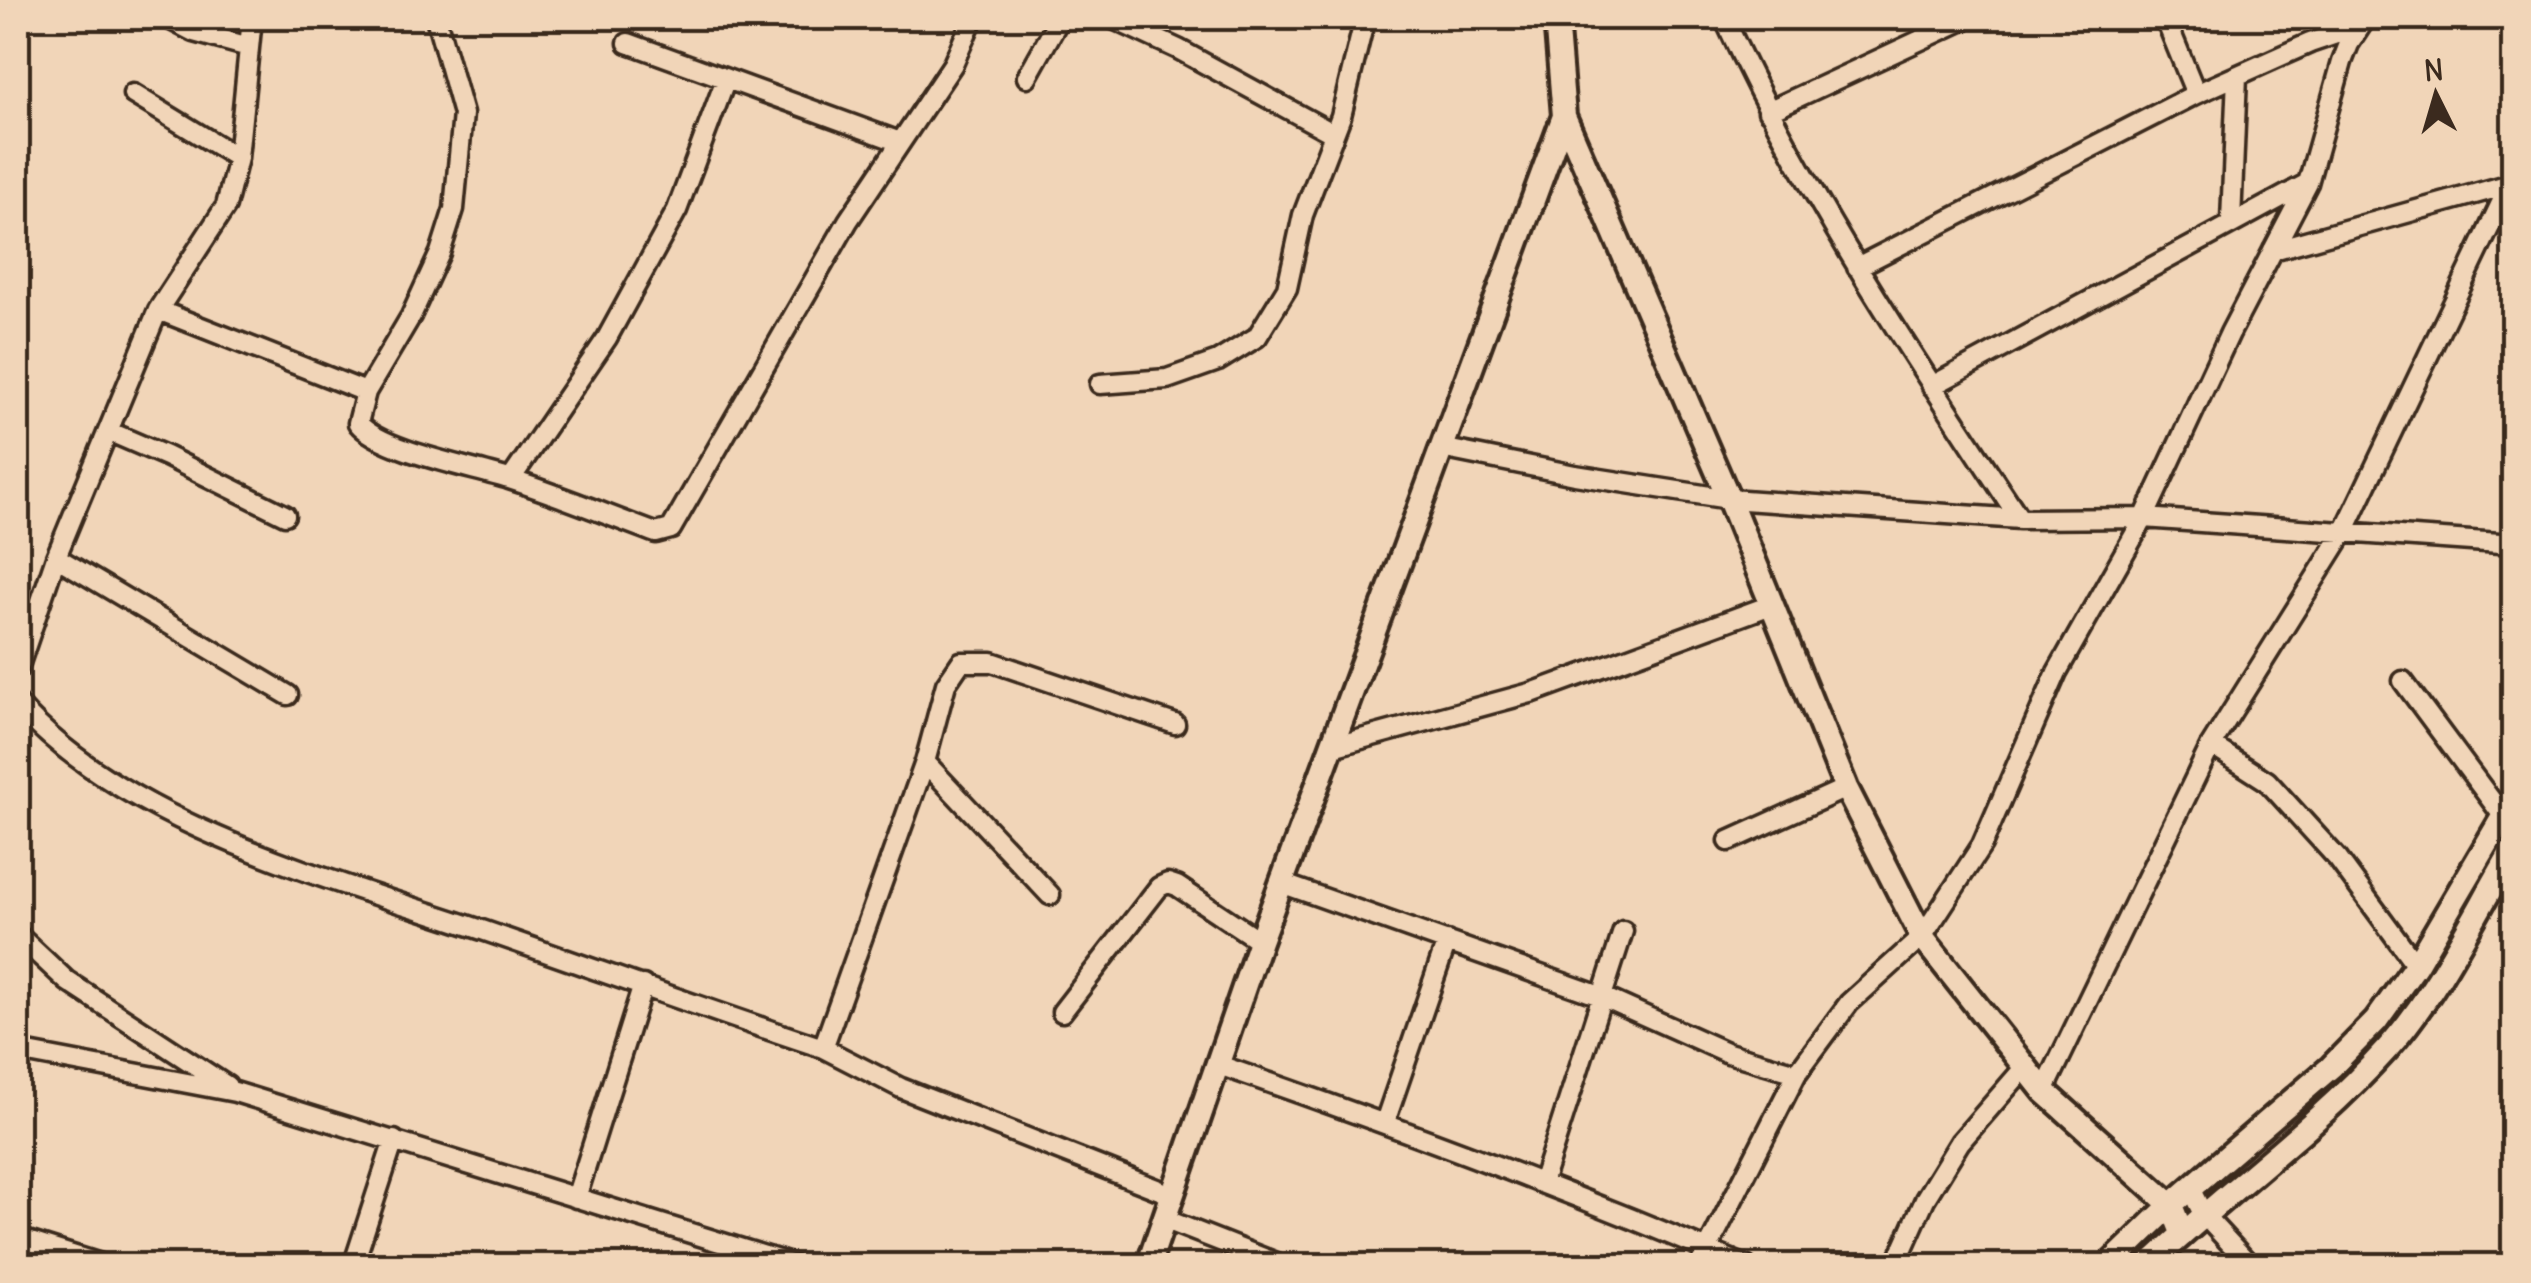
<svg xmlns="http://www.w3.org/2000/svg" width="2531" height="1283" viewBox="0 0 2531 1283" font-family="Delius,sans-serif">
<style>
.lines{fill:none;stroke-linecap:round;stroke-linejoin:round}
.minor-casing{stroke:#3b2a1e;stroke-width:25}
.tertiary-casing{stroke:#3b2a1e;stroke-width:30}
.minor{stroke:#f1d5b8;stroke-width:18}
.tertiary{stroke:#f1d5b8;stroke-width:22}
</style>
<rect width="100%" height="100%" fill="#f1d5b8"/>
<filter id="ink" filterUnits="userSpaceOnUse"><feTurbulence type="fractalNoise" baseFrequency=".01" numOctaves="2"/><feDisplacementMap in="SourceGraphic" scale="20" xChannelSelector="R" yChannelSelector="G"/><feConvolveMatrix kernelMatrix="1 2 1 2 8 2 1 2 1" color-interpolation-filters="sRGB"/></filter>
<g filter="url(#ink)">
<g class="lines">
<defs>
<path id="minor" d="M 167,18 L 194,32 L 249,47
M 436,18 L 463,114 L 454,209 L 440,253 L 411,316 L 366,392 L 358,423 C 381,451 471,467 509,479 C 559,495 607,515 656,533 L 671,529 L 848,221 L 953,64 L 973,18
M 1111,18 L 1178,49 L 1334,134
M 1724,18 C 1805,195 1912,356 2020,519
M 2165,18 L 2196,94
M 628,43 L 900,142
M 1027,77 L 1060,18
M 133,94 L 238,158
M 1768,111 L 1968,18
M 2231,221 L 2237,76
M 2273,250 L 2507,185
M 1857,267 L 2196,94 L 2310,43 L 2360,26
M 158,310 L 366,392
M 1100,384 L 1167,379 L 1218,361 L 1257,337 L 1287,288 L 1303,215 L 1341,116 L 1365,18
M 1932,386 L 2308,183
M 108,431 L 166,456 L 285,515
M 1441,448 L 1575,475 L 1729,499 L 2020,519 L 2144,518 L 2514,544
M 511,479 L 607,338 L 677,210 L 726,79
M 56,557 L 288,695
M 18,669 L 56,557 L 158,310 L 226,206 L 238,158 L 252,18
M 2403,681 L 2503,816
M 18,704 C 125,826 335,880 485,931 C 598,970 710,1011 823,1048 L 901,1088 L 1172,1195
M 2211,745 L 2267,781 L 2338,859 L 2416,965
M 1332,747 L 1534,692 L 1771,605
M 925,762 L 1050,895
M 1729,841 L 1846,788
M 1281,883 L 1603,997 L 1728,1053 L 1797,1073
M 18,935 L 67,981 L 227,1086
M 1062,1012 L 1159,887 L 1168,883 L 1177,886 L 1260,941
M 823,1048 L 925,762 L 946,684 L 961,662 L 992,662 L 1175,724
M 18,1051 L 235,1092 L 797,1266
M 1216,1064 C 1395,1126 1572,1192 1746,1266
M 2044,1091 L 2211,745 L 2344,532 L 2514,176
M 1385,1122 L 1447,941
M 1542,1183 L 1623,931
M 2190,1188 L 2203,1214 L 2251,1266
M 576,1198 L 643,985
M 1164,1219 L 1284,1266
M 18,1238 L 107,1266
M 353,1266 L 394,1140
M 1699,1266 L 1797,1073 L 1849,1003 L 1922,937 L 1982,845 L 2057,672 L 2144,518 L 2230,333 L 2308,183 L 2342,62 L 2349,44 L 2366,18
M 1895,1266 L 1925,1199 L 1960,1142 L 2024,1068"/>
<path id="tertiary" d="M 1556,18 L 1564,116 L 1729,499 L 1846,788 L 1922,937 L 2044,1091 L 2171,1205 L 2182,1233
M 1148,1266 L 1260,941 L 1564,116
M 2108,1266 L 2171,1205 L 2331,1067 L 2376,1021 L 2416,965 L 2514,798
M 2148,1266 C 2226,1192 2315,1129 2387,1049 C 2439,991 2474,915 2514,848"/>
</defs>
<use href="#minor" class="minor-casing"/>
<use href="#tertiary" class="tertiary-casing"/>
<use href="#minor" class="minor"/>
<use href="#tertiary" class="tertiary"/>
</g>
</g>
<rect width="2531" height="1283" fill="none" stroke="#f1d5b8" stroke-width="60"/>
<rect x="30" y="30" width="2471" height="1223" fill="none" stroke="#3b2a1e" stroke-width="4" filter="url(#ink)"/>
<g transform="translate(2436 95) rotate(355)" stroke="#f1d5b8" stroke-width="8" paint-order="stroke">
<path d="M0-8L18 38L0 25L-18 38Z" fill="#3b2a1e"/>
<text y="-15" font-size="28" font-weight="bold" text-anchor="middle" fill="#3b2a1e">N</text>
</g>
</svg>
